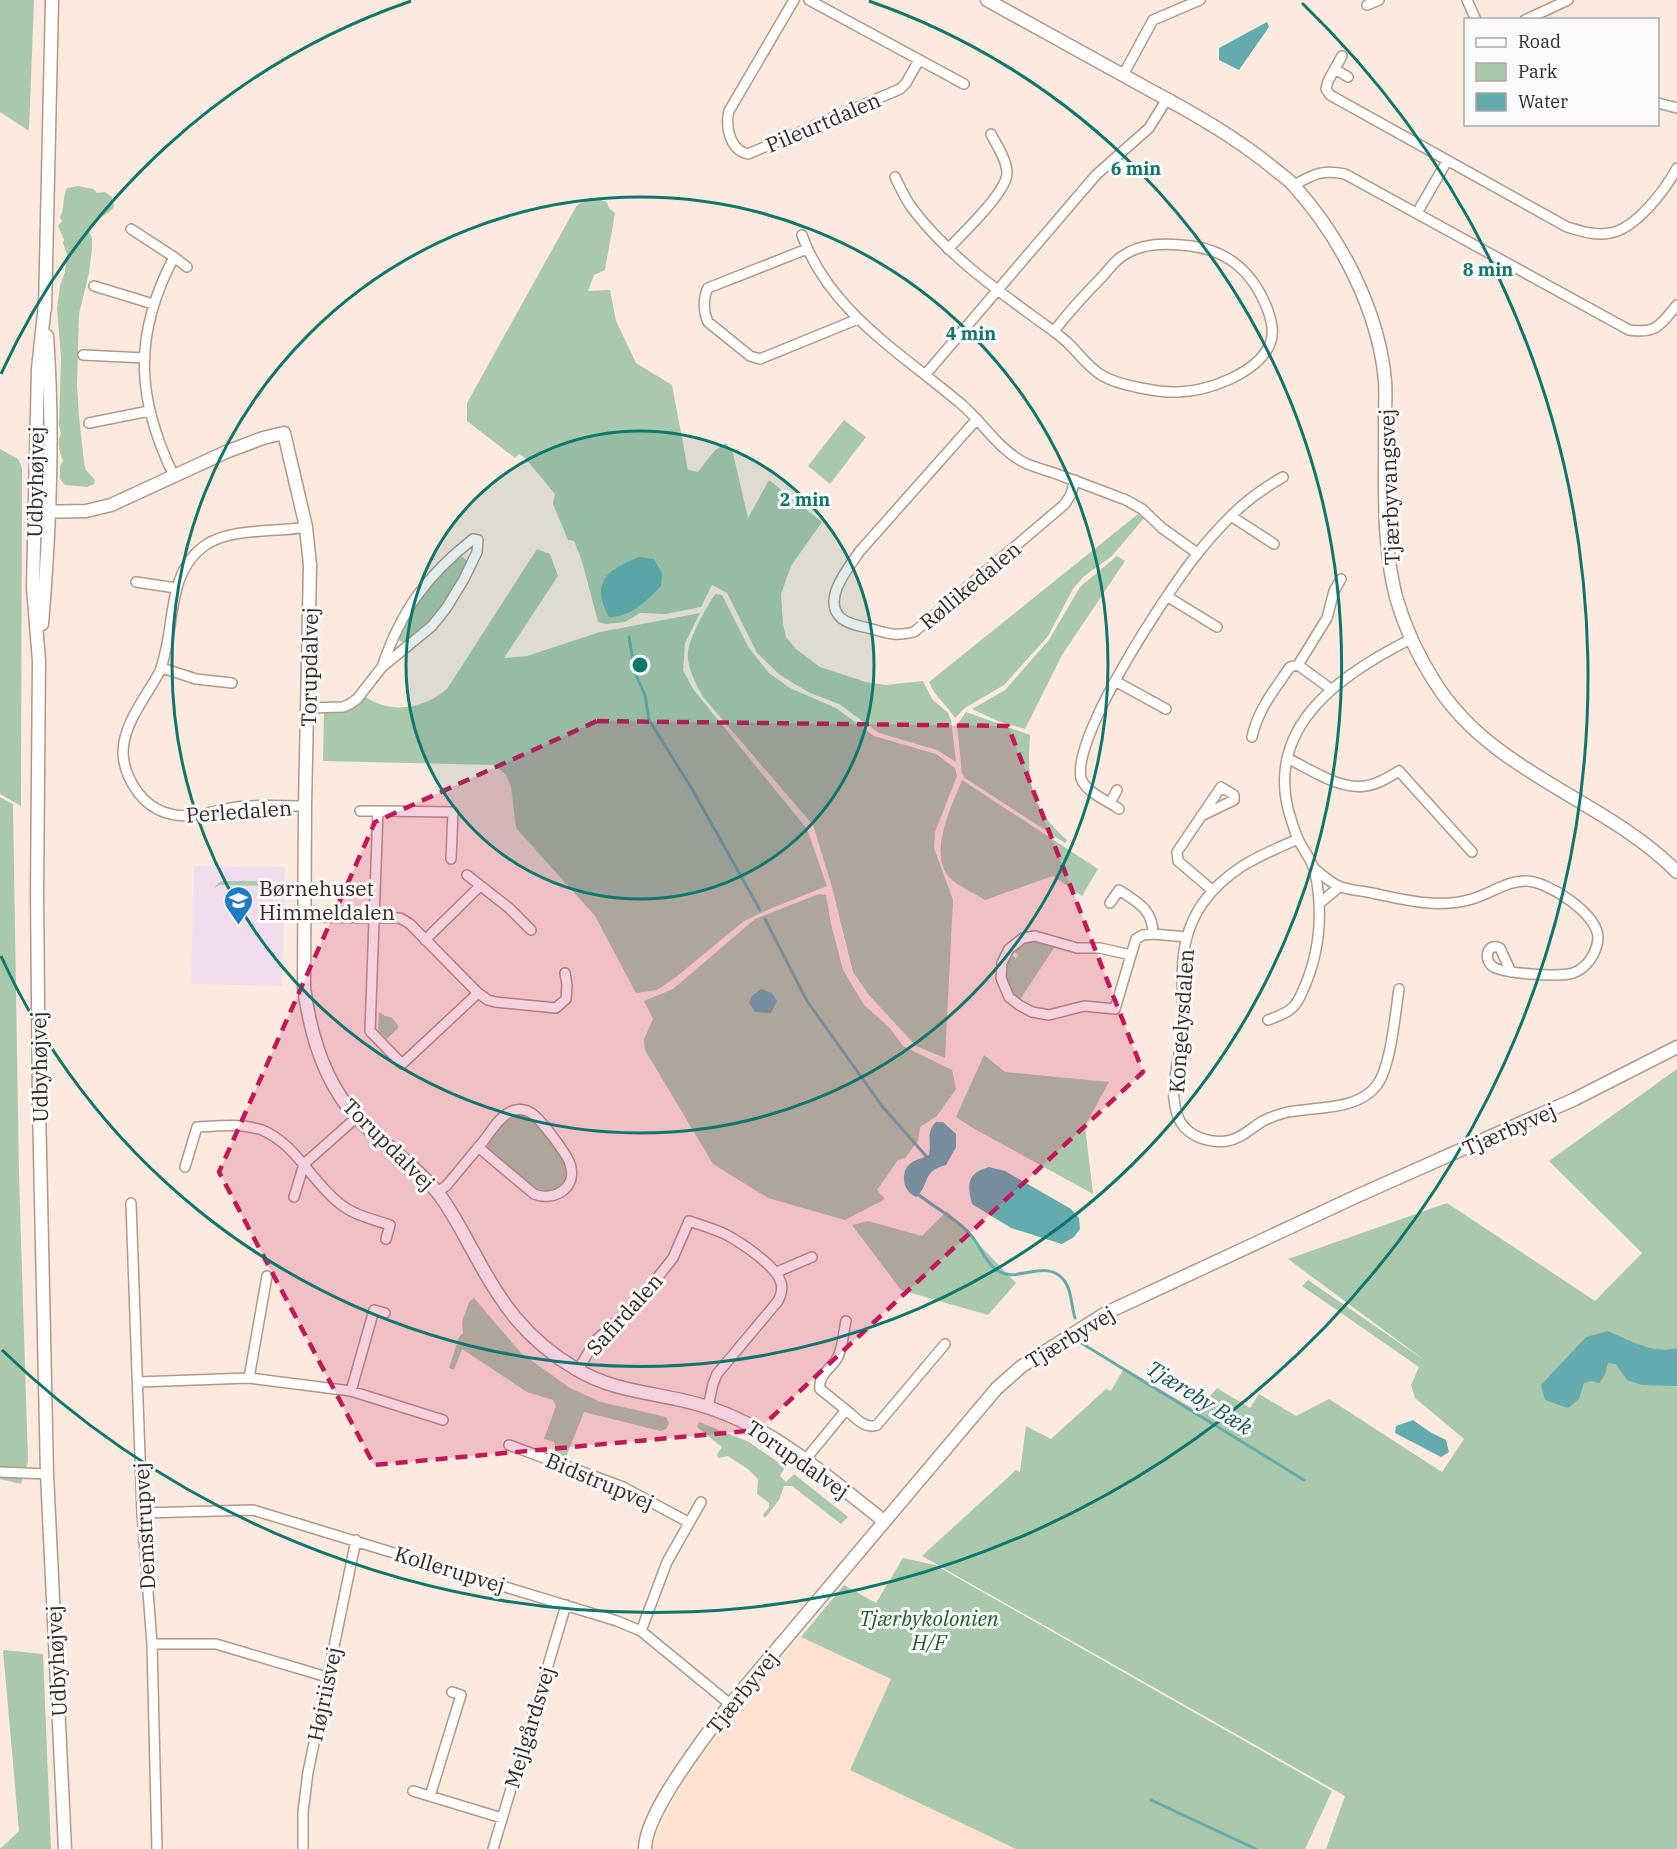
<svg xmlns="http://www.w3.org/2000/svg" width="1677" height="1849" viewBox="0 0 1677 1849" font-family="'IBM Plex Serif',serif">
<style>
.built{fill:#fee1ce}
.education{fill:#f1ddee}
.green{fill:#a9c8ac}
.water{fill:#64abae}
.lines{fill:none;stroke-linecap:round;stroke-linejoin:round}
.stream{stroke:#64abae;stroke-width:3}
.minor-casing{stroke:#b29886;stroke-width:12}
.tertiary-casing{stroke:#b29886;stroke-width:15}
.minor{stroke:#fff;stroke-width:9}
.tertiary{stroke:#fff;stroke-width:12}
.marked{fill:#c2185b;fill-opacity:0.2;stroke:#c2185b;stroke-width:4.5;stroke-dasharray:12 8;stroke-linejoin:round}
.ring{fill:none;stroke:#0f766e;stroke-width:3}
.labels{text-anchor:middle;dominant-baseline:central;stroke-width:6;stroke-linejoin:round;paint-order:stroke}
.street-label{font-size:21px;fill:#352a23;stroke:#fbfbfb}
.poi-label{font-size:21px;fill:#352a23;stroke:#fbfbfb;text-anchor:start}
.park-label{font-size:21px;font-style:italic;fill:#1e5c2a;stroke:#fbfbfb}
.water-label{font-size:22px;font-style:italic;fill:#165457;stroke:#fbfbfb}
.centre{fill:#0f766e;stroke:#fbfbfb;stroke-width:3}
.ring-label{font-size:18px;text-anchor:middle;font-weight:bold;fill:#0f766e;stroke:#fbfbfb;stroke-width:6;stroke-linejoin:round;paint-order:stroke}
</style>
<rect width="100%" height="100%" fill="#fceadf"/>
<path class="built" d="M 801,1637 L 891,1678 L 850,1770 L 1016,1849 L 650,1849 L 679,1791 L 728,1719 Z"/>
<path class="education" d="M 194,866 L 285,867 L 282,986 L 191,984 Z"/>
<path class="green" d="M 0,0 L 34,0 L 29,131 L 0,112 Z
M 78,186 L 93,189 L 97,193 L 105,192 L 112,197 L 114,207 C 106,217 93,218 89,231 L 92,238 L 92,249 L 89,273 L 79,314 L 77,385 L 79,416 L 84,462 L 86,470 L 95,480 L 94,484 L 87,487 L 65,485 L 60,479 L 60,466 L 63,461 C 60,452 56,444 61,434 L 59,425 L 61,358 L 57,308 L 60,286 L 65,272 L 67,254 L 63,243 L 64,240 L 58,226 L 62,221 L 60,217 C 65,208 62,198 67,188 Z
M 594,198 L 607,202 L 609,208 L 615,213 L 605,270 L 594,275 L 588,291 L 610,290 L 616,321 L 636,363 L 672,385 L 688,470 L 698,472 L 715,450 L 726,443 L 733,453 L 748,518 L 769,480 L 822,522 L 791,566 L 781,594 L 783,624 L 786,637 L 796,649 L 820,667 L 866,682 L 885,685 L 923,681 L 932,699 L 948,713 L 951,720 L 956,762 L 937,750 L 879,733 L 839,704 L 810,693 L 780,675 L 757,653 L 727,593 L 712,585 L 701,607 L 666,614 L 640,613 L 625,622 L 606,624 L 598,622 L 582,561 L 574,541 L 568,540 L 553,504 L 555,494 L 525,458 L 519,454 L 515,458 L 467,421 L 467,403 L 577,205 Z
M 844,420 L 866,437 L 830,484 L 808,466 Z
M 0,449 L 18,459 L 22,468 L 21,806 L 0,794 Z
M 1138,514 L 1144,518 L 1112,556 L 1083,577 L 1073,589 L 1048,636 L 1004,685 L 965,708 L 955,718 C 947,705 935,697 929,682 Z
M 537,549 L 550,554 L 558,576 L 504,658 L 527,656 L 600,632 L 700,613 L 685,643 L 683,670 L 693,689 L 807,829 L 827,886 L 772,908 L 744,921 L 676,977 L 657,990 L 636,993 L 595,916 L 516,828 L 511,787 L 506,775 L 495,765 L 323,761 L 324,713 C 342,712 352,709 366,697 C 392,715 425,708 447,689 Z
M 460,555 L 469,562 C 453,596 433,619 406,645 L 396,638 L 427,586 Z
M 1117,556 L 1125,561 L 1062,655 L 1025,729 L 998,721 L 972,709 L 1005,690 L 1049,640 L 1080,587 Z
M 715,594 L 722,595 L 749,648 L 769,673 L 790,688 L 836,708 L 874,736 L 936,754 L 955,768 L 957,776 L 935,832 L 934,848 L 953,900 L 945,1058 L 916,1046 L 869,995 L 853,972 L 832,887 L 813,825 L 703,697 C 696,684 686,666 688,651 C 690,637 707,606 715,594 Z
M 966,712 L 1030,735 C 1027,783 1030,807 1067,840 L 1065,843 L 965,778 L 962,773 L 957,725 Z
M 962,780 L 1098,869 L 1082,896 L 1053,876 L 985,900 C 976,894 956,885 949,877 C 928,853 952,805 962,780 Z
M 0,797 L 13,804 L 19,1175 L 28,1461 L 21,1484 L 0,1479 Z
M 221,881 L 266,881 L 270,882 L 270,884 L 266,886 L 220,885 L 214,888 Z
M 819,894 L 826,895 L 831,924 L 843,970 L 864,1005 L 889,1027 L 903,1046 L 952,1070 L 956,1089 L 937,1116 L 920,1127 L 918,1141 L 905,1158 L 898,1160 L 877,1190 L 885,1199 L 845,1220 L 768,1198 L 713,1164 L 645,1050 L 644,1039 L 653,1019 L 644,1001 L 673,989 L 755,919 Z
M 1035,940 L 1056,945 L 1019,1001 C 1005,987 1001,973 1010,954 L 1016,958 L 1018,955 L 1013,951 L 1017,946 Z
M 379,1012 L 385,1016 L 391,1017 L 398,1025 L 398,1028 L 387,1039 L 378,1030 Z
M 984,1055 L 1005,1072 L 1109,1082 L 1085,1126 L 1093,1194 L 971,1127 L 956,1117 Z
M 1677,1069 L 1677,1849 L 1326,1849 L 1345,1796 L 922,1556 L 1016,1470 L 1020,1472 L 1026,1426 L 1051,1439 L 1106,1389 L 1111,1391 L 1124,1368 L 1197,1411 L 1217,1388 L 1250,1408 L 1259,1394 L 1296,1416 L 1329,1399 L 1442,1472 L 1464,1439 L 1415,1398 L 1411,1385 L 1419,1367 L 1302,1286 L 1308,1280 L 1427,1362 L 1288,1259 L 1447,1203 L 1595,1301 L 1642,1253 L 1549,1161 Z
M 519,1114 C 534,1115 542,1129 550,1141 C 560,1154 578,1175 558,1189 C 551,1194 543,1193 536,1190 L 487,1150 C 487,1142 502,1121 509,1116 C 512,1115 517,1114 519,1114 Z
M 947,1211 L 1016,1283 L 988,1315 L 901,1290 L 852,1225 L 868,1221 L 922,1236 Z
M 474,1298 L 521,1353 L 570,1388 L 601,1402 L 666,1417 L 669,1424 L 666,1429 L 661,1431 L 584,1412 L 566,1457 L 558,1454 L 554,1442 L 544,1439 L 556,1406 L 553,1400 L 527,1392 L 462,1349 L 454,1370 L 449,1368 L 459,1337 L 463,1333 L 462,1322 L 469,1302 Z
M 699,1422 L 749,1442 L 782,1465 L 784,1469 L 780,1476 L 786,1482 L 794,1474 L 848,1517 L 841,1524 L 792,1486 L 784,1486 L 779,1500 L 765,1518 L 763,1515 L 769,1507 L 769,1503 L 757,1494 L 758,1479 L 749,1470 L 728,1456 L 718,1458 L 717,1454 L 722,1447 L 697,1427 Z
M 903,1558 L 935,1565 L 1332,1791 L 1305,1849 L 1016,1849 L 850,1770 L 891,1679 L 801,1637 L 844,1585 L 876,1603 Z
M 3,1650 L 43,1654 L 51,1849 L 0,1849 L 19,1831 Z"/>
<path class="water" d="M 1267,22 L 1269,27 L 1239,70 L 1219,60 L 1219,48 Z
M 639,557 L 654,559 L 662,573 L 661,586 C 646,601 632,617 609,617 C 590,582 607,570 639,557 Z
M 761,989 L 772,993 L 777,1001 L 771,1013 L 755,1012 L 749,1003 L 752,996 Z
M 936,1122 L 943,1122 L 956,1134 L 956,1147 L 946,1165 C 922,1171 930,1183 917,1197 C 903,1193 899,1172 911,1163 C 916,1159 924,1158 929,1155 C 932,1142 925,1133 936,1122 Z
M 989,1167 L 1005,1171 L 1071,1209 L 1079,1218 L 1080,1229 L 1074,1237 L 1062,1244 L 1011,1228 L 972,1204 C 967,1184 967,1173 989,1167 Z
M 1608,1331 C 1629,1340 1654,1355 1677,1348 L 1677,1386 L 1642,1385 L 1627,1380 L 1616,1364 L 1608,1363 L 1605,1375 L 1599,1383 L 1591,1381 L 1584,1383 L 1579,1399 L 1568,1408 L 1545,1400 L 1541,1385 L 1586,1337 Z
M 1413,1420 L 1430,1432 L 1446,1440 L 1449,1452 L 1441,1457 L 1395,1433 L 1396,1426 Z"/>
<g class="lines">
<path class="stream" d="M 629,637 L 635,673 L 645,695 L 649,720 L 692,789 L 760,910
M 765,919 L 807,1001 L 882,1106 L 926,1156
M 919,1195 C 934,1207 958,1220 970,1234 C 979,1244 984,1259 994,1268 C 1014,1287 1043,1257 1063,1279 C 1072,1289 1071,1306 1075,1318
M 1078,1341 L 1304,1480
M 1151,1800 L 1256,1849"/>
<defs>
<path id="minor" d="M 794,0 L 729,111 C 725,127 730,150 748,154 L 900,89 L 906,83 L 919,60
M 809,0 L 964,84
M 1467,0 L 1476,20
M 1367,5 L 1379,0
M 1525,20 L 1568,0
M 1342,56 L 1328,81 L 1326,89 L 1330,95 L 1567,227 C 1581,231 1595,236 1610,233 C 1636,229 1665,190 1677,168
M 1335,69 L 1348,77
M 1123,75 L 1153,20 L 1200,0
M 1658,103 L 1677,108
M 895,177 C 900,187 905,199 912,208 C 945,252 990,285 1034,317 C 1046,326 1059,334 1070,345 C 1081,356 1089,368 1103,376 C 1118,385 1160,393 1178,392 C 1208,391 1257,374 1270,344 C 1275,332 1271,319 1267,308 C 1253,273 1230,251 1191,246 C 1168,243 1141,242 1121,257 C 1114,262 1108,270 1102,277 C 1085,294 1069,312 1054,331
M 1294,185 C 1314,174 1323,169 1345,174 L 1629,330 C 1657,334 1660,325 1677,305
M 1417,213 L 1447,161
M 131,229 L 174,257
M 802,235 C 829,311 901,353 960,403 C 982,421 997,448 1023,462 C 1035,468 1050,471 1062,476 C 1084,484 1105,492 1126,500 L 1142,509 L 1162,528 L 1197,553
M 807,249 L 708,288 C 703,298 703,311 708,322 L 750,356 L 760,359 L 858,319
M 948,249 C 962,234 1007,192 1007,173 C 1007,160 997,146 991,134
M 94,286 L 153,304
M 83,355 L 145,358
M 925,375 L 1096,175 L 1149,128 L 1167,99
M 977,419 L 860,551 C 849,567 821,600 841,618 C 848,624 859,626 868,628 C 887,633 894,637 914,632 L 1065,504 L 1071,494 L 1075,480
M 89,423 L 149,411
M 174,476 C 136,398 133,335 174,257 L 187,267
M 1231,516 L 1274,544
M 136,582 L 176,588
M 1168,597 L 1217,627
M 1298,665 L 1331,689
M 162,668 L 196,679 L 232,683
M 1115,681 L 1166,709
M 309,708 L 343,707 L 350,704 L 357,699 L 382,667 L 432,626 L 447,607 L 464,579 L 477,552 L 478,540 L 473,539 C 426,576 401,611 382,667
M 1252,737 C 1258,709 1275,689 1290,667 L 1298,665 L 1327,618 L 1334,591 L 1341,579
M 1287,758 C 1310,769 1339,790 1365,786 C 1377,785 1389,777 1399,771 L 1472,852
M 1110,803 L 1117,790
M 305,806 C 285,806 265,805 246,806 C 215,808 187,825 157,809 C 138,799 124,775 123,753 C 123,723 147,696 160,671 C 163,664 164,656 166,649 C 174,613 171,570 204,546 C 231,527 274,533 306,527
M 1119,809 C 1108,801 1085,792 1081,778 C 1072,735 1169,589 1198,553 C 1208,540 1220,527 1232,515 C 1247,500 1264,488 1283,477
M 360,811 L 378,811
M 1201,816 L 1234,800 L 1234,795 L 1221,787 L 1177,852 L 1178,861 L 1212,890
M 1298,839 C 1259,856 1228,868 1202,904 C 1196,913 1190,926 1187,937 C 1178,968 1185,1004 1182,1036 C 1180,1055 1172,1080 1174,1099 C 1175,1109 1178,1121 1185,1128 C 1196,1139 1213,1143 1227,1141 C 1241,1139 1251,1128 1263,1121 C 1269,1118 1277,1115 1284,1113 C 1313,1106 1357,1112 1377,1085 C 1391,1066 1395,1015 1399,989
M 451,859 L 453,812 L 378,811 L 370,1031 L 402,1064 L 478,993
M 1315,869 C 1322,875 1332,884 1341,887 C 1350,890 1362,891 1372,893 C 1405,900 1439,909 1472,899 C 1490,894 1508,880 1527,881 C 1549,882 1598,914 1598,938 C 1597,953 1587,968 1573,973 C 1561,977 1501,974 1492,966 C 1483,958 1488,942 1500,948 L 1511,972
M 467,875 L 509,908 L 531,930
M 1110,903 L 1119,890 C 1137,902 1153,909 1153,934
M 1319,904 L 1339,887
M 304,917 L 400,918 L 410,924 L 478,993 L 488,1000 L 495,1002 L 556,1008 L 566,999 L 567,985 L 565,973
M 425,940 L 480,886
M 1131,955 L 1115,1009 L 1084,1006 L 1049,1015 L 1032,1012 L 1019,1005 L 1009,997 L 1001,978 L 1002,963 L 1009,949 L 1023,938 L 1035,936 L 1077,948 L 1100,948 L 1131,955 L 1136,939 L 1143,935 L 1153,934 L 1187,937
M 1268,1020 C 1276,1017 1286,1014 1292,1008 C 1298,1003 1301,995 1304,988 C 1320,951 1323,911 1315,872 C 1312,860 1303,850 1298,839 C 1294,830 1291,819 1288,809 C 1267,723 1345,672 1411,639
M 185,1167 L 197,1127 C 218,1126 241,1123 262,1130 C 296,1144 311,1181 339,1203 C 353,1215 372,1219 390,1225 L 386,1239
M 437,1192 L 446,1186 C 458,1172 470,1157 482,1143 C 490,1133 498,1118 510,1112 C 516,1108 525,1109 531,1113 C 540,1118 567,1154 570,1164 C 578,1188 554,1202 534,1194 L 478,1147
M 294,1197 L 304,1164 L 357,1117
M 131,1203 L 142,1513 L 152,1644 L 157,1849
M 777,1272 L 812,1257
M 846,1321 C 843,1333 843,1350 836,1360 C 829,1370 818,1376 820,1389 L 846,1410
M 578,1370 L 595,1341 L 638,1302 L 673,1258 L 689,1221 C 701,1225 714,1229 725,1234 C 740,1242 777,1266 781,1283 C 783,1289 781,1295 778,1301 L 717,1374 L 713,1384 L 708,1407
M 249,1378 L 267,1276
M 138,1382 L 249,1378 L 351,1391 L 443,1420
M 351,1391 L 374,1310 L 385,1313
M 509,1445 L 623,1487 L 688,1522
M 805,1460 L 846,1410 C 855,1417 865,1430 877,1425 L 945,1344
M 0,1472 L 47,1474
M 142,1513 L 253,1510 L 617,1621 L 641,1631 L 730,1704
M 641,1631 L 667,1562 L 701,1502
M 152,1644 L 216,1644 L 327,1677
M 413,1791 L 502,1818
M 430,1796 L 461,1695 L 452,1692
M 303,1849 L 303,1812 L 308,1772 L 356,1540
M 493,1849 L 566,1605"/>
<path id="tertiary" d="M 987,0 C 1041,30 1096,60 1150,90 C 1193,113 1235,137 1272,167 C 1280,174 1289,179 1295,187 C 1341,238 1379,312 1385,381 C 1386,393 1385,405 1385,417 C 1386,476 1381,539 1396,597 C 1405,628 1419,658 1436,684 C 1493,774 1605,799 1677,872
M 45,304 L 38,369 L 33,587 L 39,661 L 37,893 L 39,1106 L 47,1474 L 65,1849
M 45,309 L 52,0
M 34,512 L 86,511 L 111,505 L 226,452 L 263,438 L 284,433 L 306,527 L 310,565 L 305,806 L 304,987 C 310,1034 324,1083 358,1119 C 383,1144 415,1165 438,1193 C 452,1211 462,1232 473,1251 C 500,1302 525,1339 576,1369 C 619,1395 665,1392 710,1408 C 776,1430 830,1479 884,1521
M 42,624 C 50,529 54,431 47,336
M 645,1849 C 645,1815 697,1748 718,1719 L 997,1388 L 1022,1366 L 1106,1313 L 1355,1197 L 1575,1099 L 1677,1047"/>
</defs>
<use href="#minor" class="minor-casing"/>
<use href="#tertiary" class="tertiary-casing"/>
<use href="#minor" class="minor"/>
<use href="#tertiary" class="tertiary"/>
</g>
<path class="marked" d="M 597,721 L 1008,726 L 1143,1072 L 758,1430 L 374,1465 L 219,1172 L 375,822 Z"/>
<circle cx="640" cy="665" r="234" fill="#0f766e" fill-opacity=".12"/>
<g class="ring">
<circle cx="640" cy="665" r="234"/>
<circle cx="640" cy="665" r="468"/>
<path d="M1 374A702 702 0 0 1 411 1M869 1A702 702 0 1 1 1 956"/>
<path d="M1302 3A936 936 0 0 1 2 1350"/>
</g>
<defs>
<symbol id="school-pin" viewBox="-11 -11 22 30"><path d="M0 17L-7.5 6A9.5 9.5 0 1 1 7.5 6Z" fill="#1d7bc8" stroke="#fbfbfb"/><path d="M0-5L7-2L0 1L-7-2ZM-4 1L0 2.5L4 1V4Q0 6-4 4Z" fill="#fff"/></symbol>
</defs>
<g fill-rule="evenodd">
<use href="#school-pin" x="222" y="884" width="33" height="45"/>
</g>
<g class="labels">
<g class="street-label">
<text transform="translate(823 122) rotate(-23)">Pileurtdalen</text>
<text transform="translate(35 482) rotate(-89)">Udbyhøjvej</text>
<text transform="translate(1389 487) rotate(-92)">Tjærbyvangsvej</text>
<text transform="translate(970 585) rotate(-40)">Røllikedalen</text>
<text transform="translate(309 667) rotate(-89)">Torupdalvej</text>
<text transform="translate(239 811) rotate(-4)">Perledalen</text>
<text transform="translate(1181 1021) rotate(-86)">Kongelysdalen</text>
<text transform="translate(39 1067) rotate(-91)">Udbyhøjvej</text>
<text transform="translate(1509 1129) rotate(-24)">Tjærbyvej</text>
<text transform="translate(389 1144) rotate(45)">Torupdalvej</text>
<text transform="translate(624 1314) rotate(-48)">Safirdalen</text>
<text transform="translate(1070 1337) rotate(-31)">Tjærbyvej</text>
<text transform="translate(798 1459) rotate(35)">Torupdalvej</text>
<text transform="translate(600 1481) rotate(23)">Bidstrupvej</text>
<text transform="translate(144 1526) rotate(-93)">Demstrupvej</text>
<text transform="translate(450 1569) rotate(17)">Kollerupvej</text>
<text transform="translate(56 1661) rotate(-93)">Udbyhøjvej</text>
<text transform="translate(742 1692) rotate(-51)">Tjærbyvej</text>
<text transform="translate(324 1694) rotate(-78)">Højriisvej</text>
<text transform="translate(529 1727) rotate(-73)">Mejlgårdsvej</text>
</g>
<g class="poi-label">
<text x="259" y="888">Børnehuset<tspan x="259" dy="24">Himmeldalen</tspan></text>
</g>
<g class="park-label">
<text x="929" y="1618">Tjærbykolonien<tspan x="929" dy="24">H/F</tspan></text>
</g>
<g class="water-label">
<text transform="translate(1200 1397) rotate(32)">Tjæreby Bæk</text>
</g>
</g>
<circle cx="640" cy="665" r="9" class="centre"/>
<g class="ring-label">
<text x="1136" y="175">6 min</text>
<text x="1488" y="276">8 min</text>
<text x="971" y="340">4 min</text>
<text x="805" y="506">2 min</text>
</g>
<rect x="1464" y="18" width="195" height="108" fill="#fbfbfb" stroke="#aca7a5" stroke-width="1.5"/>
<rect x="1476" y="38" width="30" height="9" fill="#ffffff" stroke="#aca7a5" stroke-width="1.5"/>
<text x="1518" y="48" font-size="18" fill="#352a23">Road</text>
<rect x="1476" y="63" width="30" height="18" fill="#a9c8ac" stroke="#aca7a5" stroke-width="1.5"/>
<text x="1518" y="78" font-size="18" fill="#352a23">Park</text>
<rect x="1476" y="93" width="30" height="18" fill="#64abae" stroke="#aca7a5" stroke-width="1.5"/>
<text x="1518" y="108" font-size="18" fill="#352a23">Water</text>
</svg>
